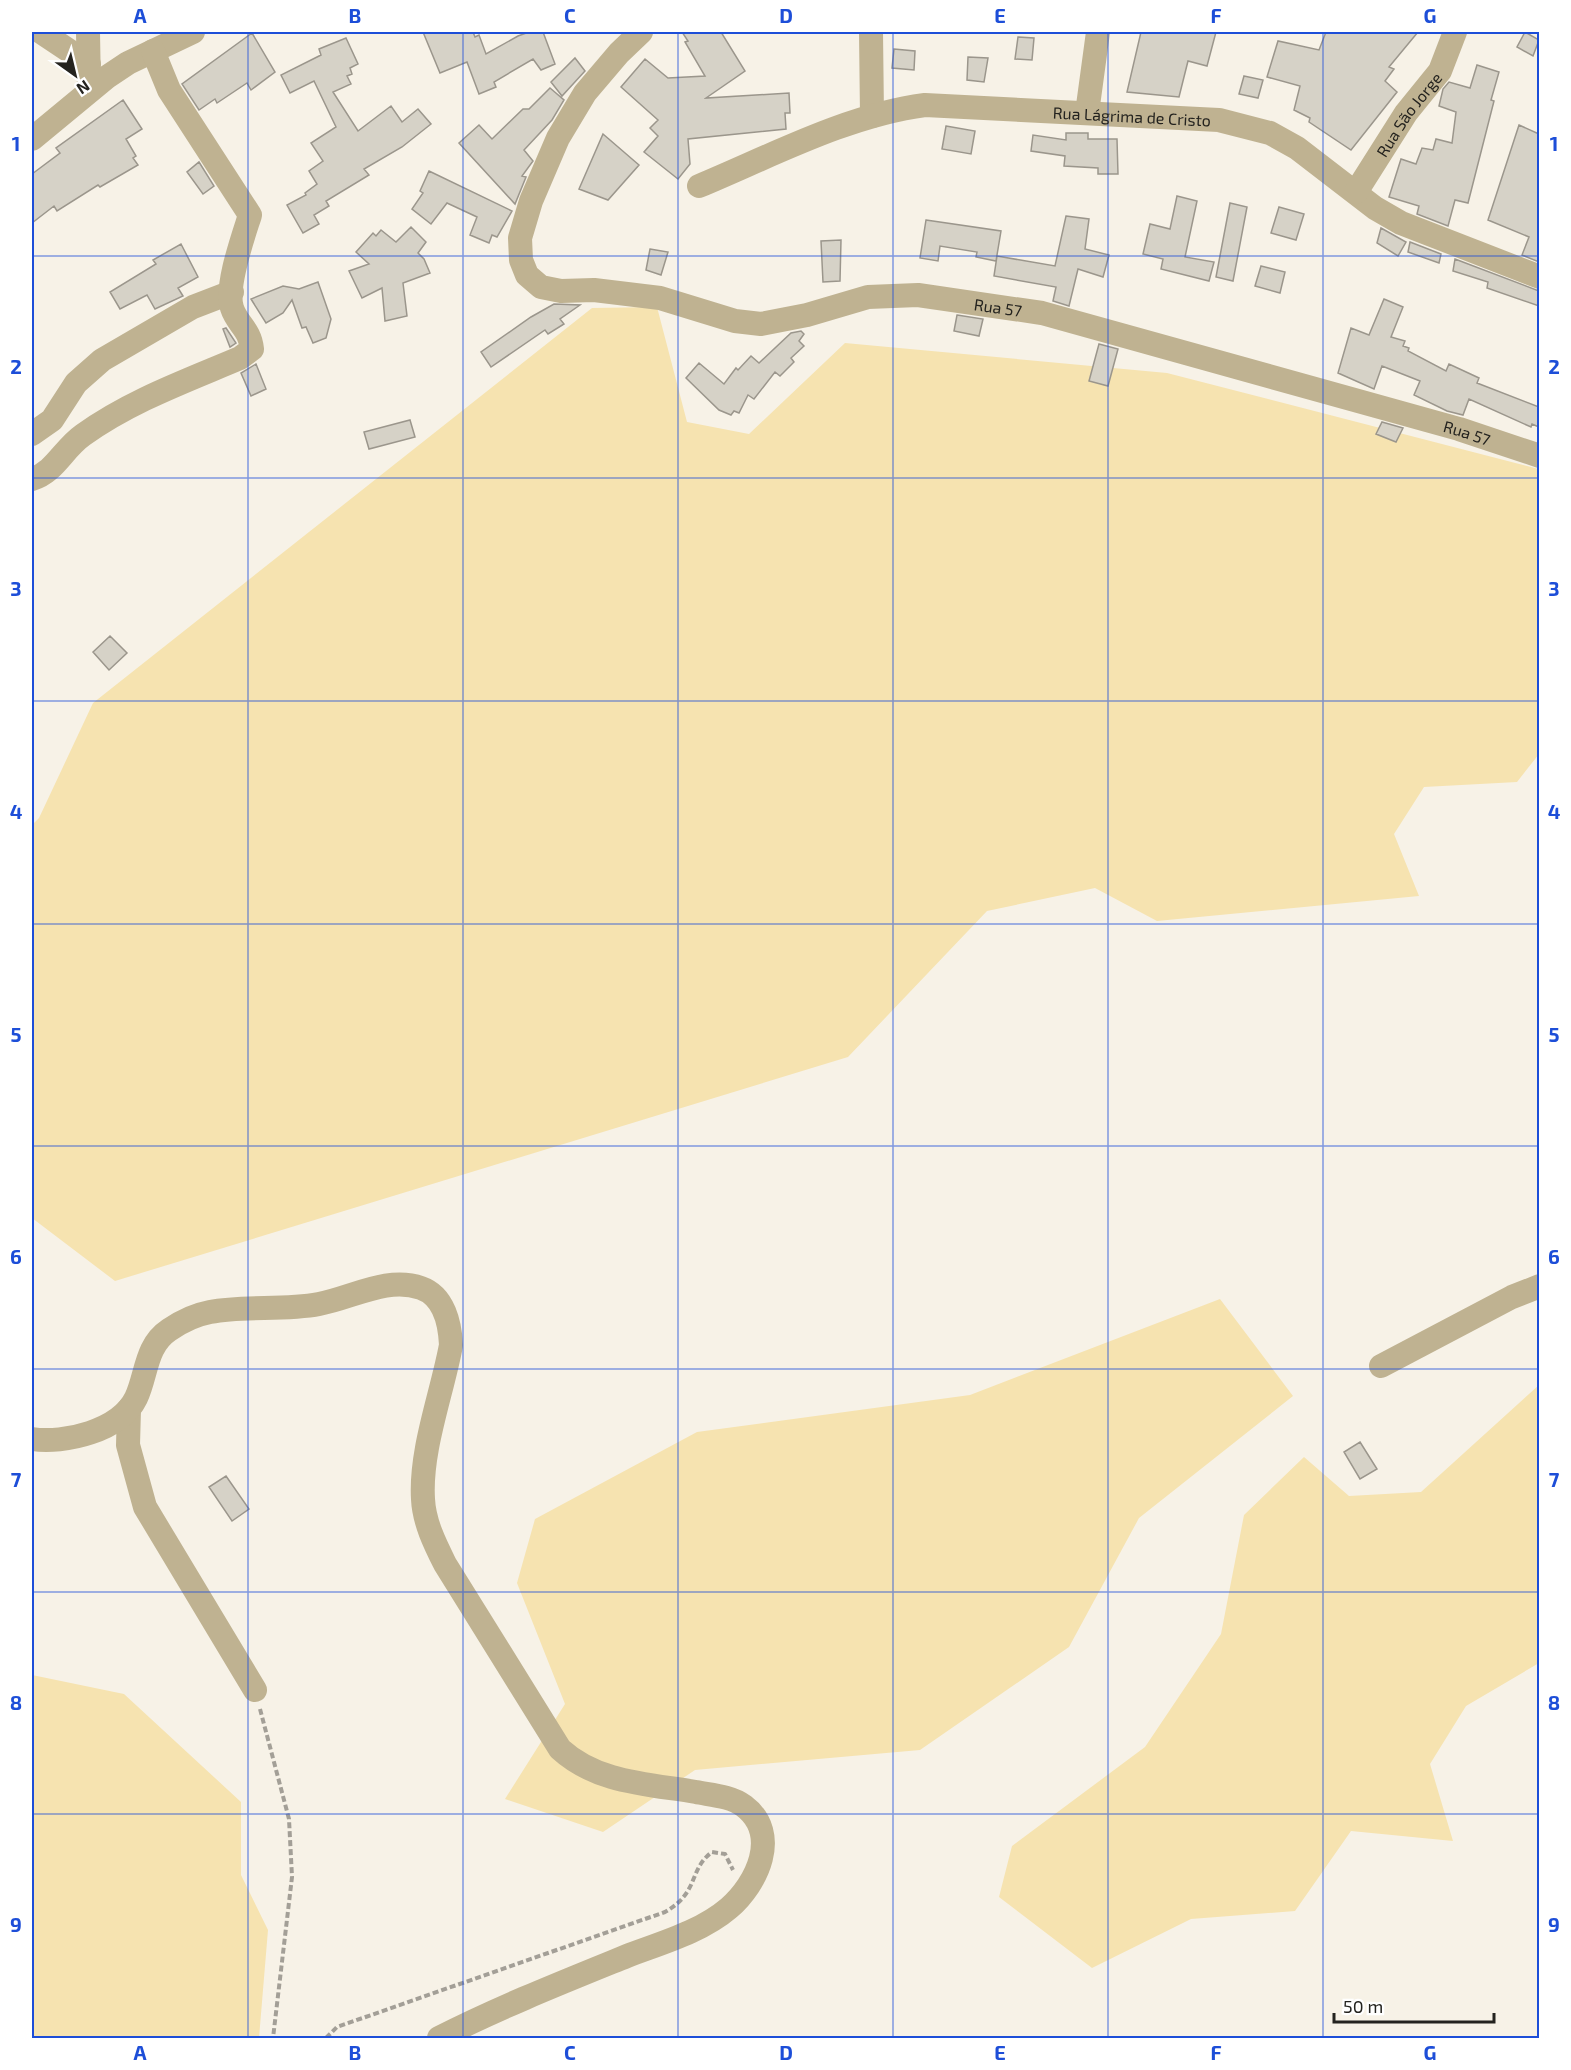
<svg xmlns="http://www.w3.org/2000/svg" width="1571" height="2070" viewBox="0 0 1571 2070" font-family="'Exo 2',sans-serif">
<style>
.green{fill:#f6e3b0}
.building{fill:#d6d2c7;stroke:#9b968c;stroke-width:1.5}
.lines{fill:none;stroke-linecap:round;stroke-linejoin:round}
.path{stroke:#a39f97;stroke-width:4;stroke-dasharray:6 3;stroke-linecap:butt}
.street{stroke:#bfb291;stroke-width:24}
.grid{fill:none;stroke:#1d4ed8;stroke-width:1.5;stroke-opacity:0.55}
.labels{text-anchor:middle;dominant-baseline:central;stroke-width:5;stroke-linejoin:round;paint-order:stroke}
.street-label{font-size:16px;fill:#24231f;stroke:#fff}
.neatline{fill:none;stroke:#1d4ed8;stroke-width:2}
.grid-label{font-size:20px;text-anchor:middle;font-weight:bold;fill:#1d4ed8}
</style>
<rect width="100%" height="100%" fill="#f7f2e7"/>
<path class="green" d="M 657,307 L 687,422 L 749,434 L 845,343 L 1167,373 L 1539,469 L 1539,754 L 1517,782 L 1424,787 L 1394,834 L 1419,896 L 1157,921 L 1095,888 L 987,911 L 848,1057 L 115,1281 L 32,1218 L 32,825 L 39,818 L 93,703 L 592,308 Z
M 1220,1299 L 1293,1396 L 1139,1518 L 1069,1647 L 920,1750 L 695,1770 L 603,1832 L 505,1799 L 565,1704 L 517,1583 L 535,1519 L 697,1432 L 970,1395 Z
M 1539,1385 L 1539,1663 L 1466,1706 L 1430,1764 L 1453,1841 L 1351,1831 L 1295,1911 L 1191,1919 L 1092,1968 L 999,1897 L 1012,1846 L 1145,1747 L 1221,1634 L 1244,1515 L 1304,1457 L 1349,1496 L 1421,1492 Z
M 32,1675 L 124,1694 L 241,1802 L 241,1875 L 268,1930 L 259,2038 L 32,2038 Z"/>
<path class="building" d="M 423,32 L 473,32 L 475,37 L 479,35 L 486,54 L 518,36 L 529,32 L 543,32 L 555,64 L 541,70 L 533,59 L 494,82 L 496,87 L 479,94 L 467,62 L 440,73 Z
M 682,32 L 721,32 L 745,71 L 706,98 L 789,93 L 790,113 L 785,113 L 786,129 L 688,139 L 690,164 L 678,179 L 644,152 L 658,136 L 650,128 L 658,120 L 621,87 L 645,59 L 668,78 L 705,76 L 685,42 L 688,41 Z
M 1141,32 L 1216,32 L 1207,66 L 1188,61 L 1179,97 L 1127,92 Z
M 1326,32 L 1418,32 L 1389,67 L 1394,69 L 1385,81 L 1397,92 L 1351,150 L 1309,122 L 1310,118 L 1294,110 L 1300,86 L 1267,77 L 1278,41 L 1319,50 Z
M 1525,32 L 1539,40 L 1533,56 L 1517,47 Z
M 252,33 L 275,72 L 251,90 L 247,83 L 217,103 L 215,99 L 199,110 L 182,84 Z
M 1018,37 L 1034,38 L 1032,60 L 1015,59 Z
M 346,38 L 358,64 L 350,68 L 352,74 L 347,76 L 351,84 L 333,92 L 358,131 L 391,106 L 402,122 L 418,109 L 431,124 L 402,147 L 364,169 L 369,175 L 326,201 L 329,206 L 314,215 L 319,224 L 303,233 L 287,205 L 306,195 L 305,193 L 317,184 L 309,171 L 323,161 L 311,143 L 336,127 L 314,81 L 290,93 L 281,75 L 321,55 L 319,49 Z
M 894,49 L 915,51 L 914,70 L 892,68 Z
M 968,57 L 988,58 L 984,82 L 967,80 Z
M 575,58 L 585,71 L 562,96 L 551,82 Z
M 1477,65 L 1499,72 L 1491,100 L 1494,101 L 1468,203 L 1455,200 L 1448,226 L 1417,214 L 1419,206 L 1389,197 L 1401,159 L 1416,164 L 1422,148 L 1433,150 L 1436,139 L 1452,143 L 1456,112 L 1439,106 L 1443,89 L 1449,82 L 1470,88 Z
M 1244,76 L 1263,80 L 1258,98 L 1239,94 Z
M 550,88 L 564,100 L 552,120 L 524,150 L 533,161 L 522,176 L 526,177 L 515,204 L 459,143 L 479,125 L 492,139 L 523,109 L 529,109 Z
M 123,100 L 142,129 L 126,139 L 136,156 L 133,158 L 138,165 L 100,187 L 98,185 L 57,211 L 54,206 L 32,223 L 32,174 L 60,153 L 56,148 Z
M 1519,125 L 1539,134 L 1539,262 L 1522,255 L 1529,237 L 1488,220 Z
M 946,126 L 975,131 L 971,154 L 942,149 Z
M 1066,133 L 1088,133 L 1088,139 L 1117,139 L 1118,174 L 1098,174 L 1098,168 L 1064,166 L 1065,156 L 1031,151 L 1033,135 L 1066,140 Z
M 603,134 L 639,165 L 608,200 L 579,189 Z
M 199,162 L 214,186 L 203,194 L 187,172 Z
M 429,171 L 512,211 L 497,237 L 492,235 L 489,243 L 470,235 L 477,217 L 447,203 L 431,224 L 412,209 L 423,193 L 420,191 Z
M 1177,196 L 1197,201 L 1185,257 L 1214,262 L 1209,281 L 1161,269 L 1163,259 L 1143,254 L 1150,224 L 1170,229 Z
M 1230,203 L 1247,207 L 1233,281 L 1216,277 Z
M 1279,207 L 1304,214 L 1296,240 L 1271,233 Z
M 1066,216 L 1089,219 L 1085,249 L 1109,255 L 1103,277 L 1078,269 L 1069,306 L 1053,301 L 1056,287 L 994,276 L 997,256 L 1055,266 Z
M 926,220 L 1001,231 L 996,261 L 976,257 L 977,252 L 940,246 L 938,261 L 920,258 Z
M 411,227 L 426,242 L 418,253 L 424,259 L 430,273 L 403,283 L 407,316 L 385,321 L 382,288 L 362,298 L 349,271 L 369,264 L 356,252 L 373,233 L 376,236 L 381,230 L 396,242 Z
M 1381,228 L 1406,242 L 1398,256 L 1377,243 Z
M 841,240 L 840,281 L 823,282 L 821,241 Z
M 1410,242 L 1441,254 L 1439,263 L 1408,252 Z
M 181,244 L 198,277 L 178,288 L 183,296 L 155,309 L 147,295 L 120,309 L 110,292 L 156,264 L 153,260 Z
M 650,249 L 668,252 L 661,275 L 646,270 Z
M 1455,259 L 1539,291 L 1539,306 L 1487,288 L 1488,282 L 1453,271 Z
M 1261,266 L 1285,272 L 1280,293 L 1255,286 Z
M 318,282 L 331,319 L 326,338 L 313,343 L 306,327 L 302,328 L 292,300 L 283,313 L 266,323 L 251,299 L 283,286 L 299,289 Z
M 1384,299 L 1403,307 L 1391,337 L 1405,341 L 1403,346 L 1409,348 L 1408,351 L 1446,371 L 1449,364 L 1479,378 L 1477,383 L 1539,407 L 1539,427 L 1532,424 L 1531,427 L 1469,399 L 1463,415 L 1447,411 L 1414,395 L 1420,381 L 1382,366 L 1374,389 L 1338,373 L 1351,328 L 1369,335 Z
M 554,304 L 580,305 L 560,319 L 564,324 L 548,334 L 545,330 L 491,367 L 481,352 L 531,317 Z
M 957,315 L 983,319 L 979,336 L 954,331 Z
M 226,328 L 236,343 L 230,347 L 223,329 Z
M 801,331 L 804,334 L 799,341 L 804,346 L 791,358 L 794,362 L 780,376 L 775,372 L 754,399 L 748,395 L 739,413 L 734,411 L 731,415 L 719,410 L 686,378 L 699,363 L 724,384 L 736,368 L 738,370 L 751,356 L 759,363 L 791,333 Z
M 1099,344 L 1118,349 L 1108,386 L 1089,381 Z
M 256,364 L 266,389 L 251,396 L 241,373 Z
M 410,420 L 415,437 L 369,449 L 364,432 Z
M 1382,422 L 1403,428 L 1396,442 L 1376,434 Z
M 110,636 L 127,653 L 109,670 L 93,652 Z
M 1360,1442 L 1377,1469 L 1360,1479 L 1344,1452 Z
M 226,1476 L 249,1509 L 232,1521 L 209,1487 Z"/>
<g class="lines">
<path class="path" d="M 260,1709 L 289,1819 L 292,1877 L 273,2038
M 326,2038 L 337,2027 L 665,1912 C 700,1892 688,1870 712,1852 L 725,1854 L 733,1870"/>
<g class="street">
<path d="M 41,32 L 89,64"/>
<path d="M 88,32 L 89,90"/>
<path id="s1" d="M 641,32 L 619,53 L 585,93 L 558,138 L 531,201 L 520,238 L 521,260 L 527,275 L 541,287 L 561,291 L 594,290 L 660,298 L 735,321 L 761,324 L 807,315 L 868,297 L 918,295 L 1042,313 L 1459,429 L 1540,456"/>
<path d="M 871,32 L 872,116"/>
<path d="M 1087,113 L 1098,32"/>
<path d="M 32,139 L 107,77 L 128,63 L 193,32"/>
<path id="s2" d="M 699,186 C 771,156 848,115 925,105 L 1219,120 L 1270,133 L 1297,148 L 1375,208 L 1401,223 L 1540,277"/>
<path id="s3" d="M 1356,192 L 1406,113 L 1440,71 L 1455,32"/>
<path d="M 32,434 L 52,420 L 76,383 L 102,360 L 193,307 L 232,292"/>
<path d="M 32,479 C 55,472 63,449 83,435 C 130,401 186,381 240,358 L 252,349 C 250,329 237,324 232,308 C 225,287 243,237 250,215 L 169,90 L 153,51"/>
<path d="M 1381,1366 L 1512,1297 L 1540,1286"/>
<path d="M 129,1409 L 128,1445 L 145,1507 L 255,1690"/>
<path d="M 32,1439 C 64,1444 120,1431 136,1398 C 147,1375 145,1346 169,1330 C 182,1321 194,1315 210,1312 C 245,1305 283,1311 319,1304 C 352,1298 387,1276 421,1288 C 444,1296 450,1324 451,1345 C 442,1394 420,1450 423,1499 C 424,1522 435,1544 445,1564 L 560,1749 C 597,1783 648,1784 696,1792 C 711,1795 731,1796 744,1806 C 781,1834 757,1884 729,1908 C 701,1932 661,1943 627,1956 C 563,1982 500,2007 439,2038"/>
</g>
</g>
<path class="grid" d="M 248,32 L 248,2038M 463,32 L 463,2038M 678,32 L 678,2038M 893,32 L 893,2038M 1108,32 L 1108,2038M 1323,32 L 1323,2038M 32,256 L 1540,256M 32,478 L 1540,478M 32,701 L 1540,701M 32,924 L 1540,924M 32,1146 L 1540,1146M 32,1369 L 1540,1369M 32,1592 L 1540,1592M 32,1814 L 1540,1814"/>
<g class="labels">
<g class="street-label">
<text stroke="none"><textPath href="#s3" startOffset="94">Rua São Jorge</textPath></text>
<text stroke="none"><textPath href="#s2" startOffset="448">Rua Lágrima de Cristo</textPath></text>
<text stroke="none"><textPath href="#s1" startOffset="765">Rua 57</textPath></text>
<text stroke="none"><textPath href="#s1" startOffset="1251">Rua 57</textPath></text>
</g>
</g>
<rect width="1571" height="2070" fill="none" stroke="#ffffff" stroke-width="66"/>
<g transform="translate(75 75) rotate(146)" stroke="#ffffff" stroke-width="4.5" paint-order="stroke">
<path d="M0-4.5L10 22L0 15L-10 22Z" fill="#24231f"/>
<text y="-9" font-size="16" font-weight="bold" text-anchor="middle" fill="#24231f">N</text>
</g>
<path d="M1334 2013v9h160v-9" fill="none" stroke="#24231f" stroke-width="3"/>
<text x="1343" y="2013" font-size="18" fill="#24231f" stroke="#ffffff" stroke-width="4.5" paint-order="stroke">50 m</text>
<rect x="33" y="33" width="1505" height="2004" class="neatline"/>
<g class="grid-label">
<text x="140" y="23">A</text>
<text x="355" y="23">B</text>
<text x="570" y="23">C</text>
<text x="786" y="23">D</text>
<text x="1000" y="23">E</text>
<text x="1216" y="23">F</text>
<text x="1430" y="23">G</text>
<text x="16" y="151">1</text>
<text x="1554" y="151">1</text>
<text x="16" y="374">2</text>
<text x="1554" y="374">2</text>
<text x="16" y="596">3</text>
<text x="1554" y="596">3</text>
<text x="16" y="819">4</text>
<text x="1554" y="819">4</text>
<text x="16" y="1042">5</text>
<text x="1554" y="1042">5</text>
<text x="16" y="1264">6</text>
<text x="1554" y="1264">6</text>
<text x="16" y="1487">7</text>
<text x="1554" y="1487">7</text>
<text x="16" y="1710">8</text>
<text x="1554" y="1710">8</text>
<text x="16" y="1932">9</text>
<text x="1554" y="1932">9</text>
<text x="140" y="2060">A</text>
<text x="355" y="2060">B</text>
<text x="570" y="2060">C</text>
<text x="786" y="2060">D</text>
<text x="1000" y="2060">E</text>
<text x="1216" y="2060">F</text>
<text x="1430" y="2060">G</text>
</g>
</svg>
